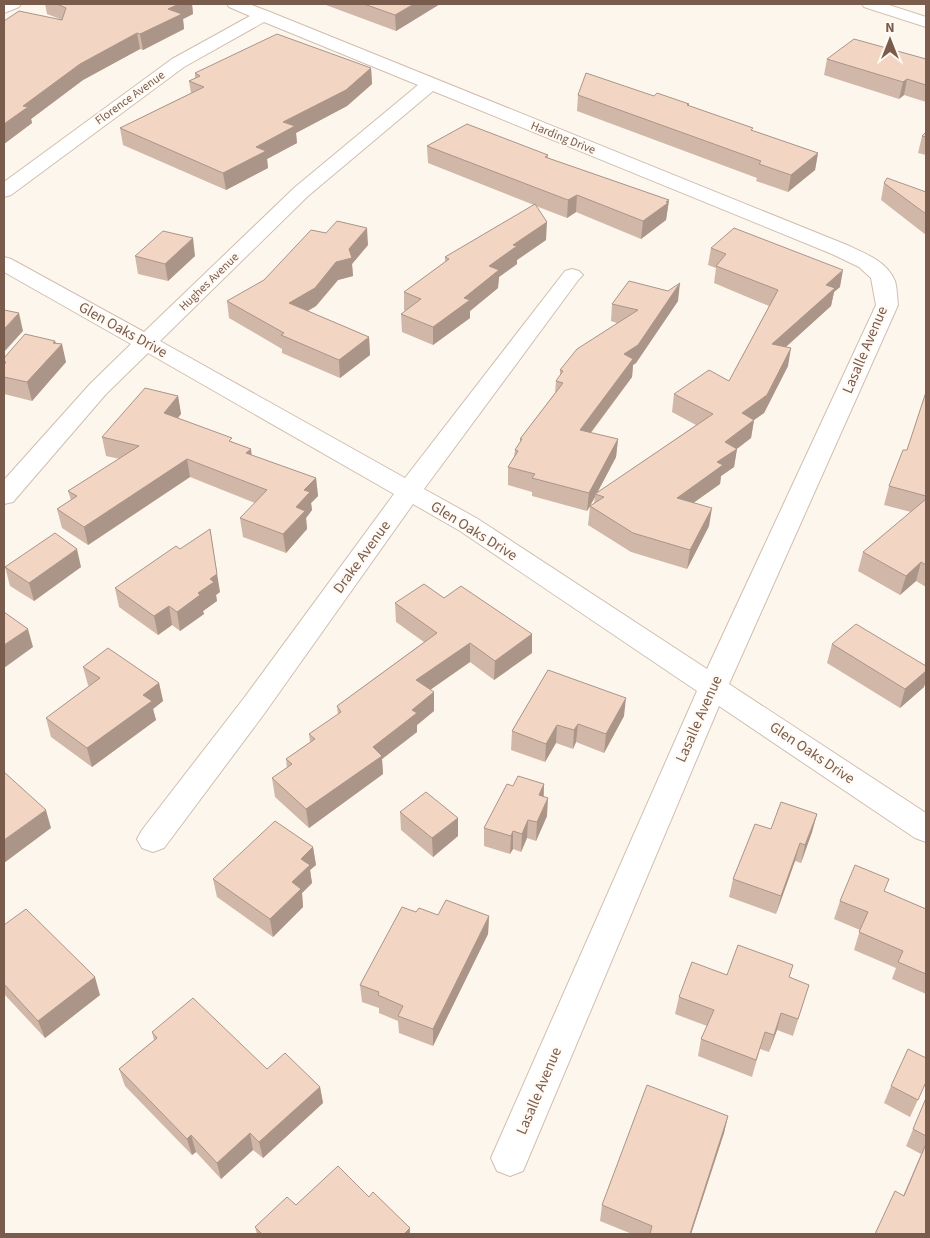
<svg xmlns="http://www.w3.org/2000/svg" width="930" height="1238" viewBox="0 0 930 1238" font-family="'Source Sans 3',sans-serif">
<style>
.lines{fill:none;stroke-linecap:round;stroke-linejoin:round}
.street-casing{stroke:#d1beb0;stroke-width:2}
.secondary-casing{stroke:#d6c0b0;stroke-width:2}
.street{fill:#fff;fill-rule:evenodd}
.secondary{fill:#fff;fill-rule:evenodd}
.wall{fill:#d1b7a8;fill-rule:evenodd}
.shaded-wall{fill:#aa9588}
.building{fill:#f3d5c3;stroke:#aa9588}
.labels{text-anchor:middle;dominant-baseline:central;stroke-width:4;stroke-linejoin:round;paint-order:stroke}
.far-street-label{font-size:12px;fill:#7a5c4d;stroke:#fffaf3}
.street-label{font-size:15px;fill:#7a5c4d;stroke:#fffaf3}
</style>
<rect width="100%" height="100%" fill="#fdf6ec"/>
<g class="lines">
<defs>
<path id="street" d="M 4,4 L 21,4 L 19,7 L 4,13 Z
M 227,4 L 249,4 L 270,12 L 847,245 C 864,253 887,261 895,281 C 897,288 897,297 898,305 L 729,684 L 926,813 L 926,842 L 915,838 L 719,706 L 523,1171 L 510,1176 L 497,1171 L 491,1158 L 697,691 L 460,531 L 413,504 L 264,714 L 164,848 L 153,852 L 142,848 L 137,839 L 142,830 L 244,698 L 394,494 L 148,353 L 106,394 L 13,502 L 4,504 L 4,480 L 90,384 L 131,344 L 4,272 L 4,257 L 11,259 L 144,332 L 294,188 L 418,85 L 264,22 L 184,67 L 11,195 L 4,197 L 4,182 L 172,59 L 250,16 L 229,7 ZM 433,91 L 832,254 L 859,267 L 871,278 L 876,305 L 707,669 L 478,519 L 424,489 L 579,279 L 583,275 L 579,271 L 572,269 L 565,271 L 405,478 L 160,341 L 308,196 Z"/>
<path id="secondary" d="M 862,4 L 886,4 L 926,17 L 926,27 L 864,7 Z"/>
</defs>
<use href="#street" class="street-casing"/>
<use href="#secondary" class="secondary-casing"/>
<use href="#street" class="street"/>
<use href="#secondary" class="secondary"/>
</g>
<path class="wall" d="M 45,4 L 192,4 L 193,14 L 183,19 L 184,29 L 143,50 L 140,49 L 83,80 L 31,119 L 32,123 L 4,144 L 4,21 L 60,19 L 47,14 Z
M 326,4 L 440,4 L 396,31 L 326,5 Z
M 827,59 L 926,59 L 926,102 L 904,95 L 899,99 L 824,75 Z
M 371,68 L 372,84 L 347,106 L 296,133 L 297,143 L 267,159 L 268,168 L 226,190 L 123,145 L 120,128 L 191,93 L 189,81 L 195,78 L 195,73 Z
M 578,95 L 654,96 L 689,104 L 689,106 L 753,131 L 818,153 L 815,170 L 788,192 L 756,181 L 757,178 L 577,111 Z
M 926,132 L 926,155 L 918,153 L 922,136 Z
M 427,146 L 548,155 L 548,158 L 669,200 L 666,220 L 641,239 L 576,212 L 567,218 L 536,206 L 546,240 L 517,260 L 517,264 L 499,277 L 498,288 L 470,311 L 470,318 L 433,345 L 402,332 L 401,314 L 406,311 L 404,310 L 404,292 L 445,262 L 445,257 L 534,205 L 428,163 Z
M 884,183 L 926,192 L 926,235 L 881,200 Z
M 368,245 L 352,264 L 353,276 L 338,280 L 316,306 L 308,311 L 369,337 L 370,355 L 340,378 L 282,353 L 282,349 L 229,318 L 227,301 Z
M 711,248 L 840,287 L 834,292 L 831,306 L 786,347 L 788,366 L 764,413 L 754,420 L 751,438 L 737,448 L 734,467 L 721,476 L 720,484 L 694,502 L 709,526 L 687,569 L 631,552 L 588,525 L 590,507 L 587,511 L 532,496 L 532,492 L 508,485 L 508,467 L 514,457 L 515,450 L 520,442 L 520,439 L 555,393 L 556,381 L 560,376 L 560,370 L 617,323 L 611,321 L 612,304 L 678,301 L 636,363 L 633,365 L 632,377 L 591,433 L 618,439 L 616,457 L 597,493 L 696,425 L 672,412 L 674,394 L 729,381 L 769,306 L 714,283 L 716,268 L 708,265 ZM 595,497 L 594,503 L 590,506 Z
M 135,256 L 195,256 L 168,281 L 138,274 Z
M 55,341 L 66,362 L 32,401 L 4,394 L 4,358 Z
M 926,392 L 926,587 L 916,581 L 900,595 L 858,571 L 863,552 L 911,512 L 884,505 L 889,486 L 907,450 Z
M 178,396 L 181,414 L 178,418 L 233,442 L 251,449 L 251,455 L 316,478 L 318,496 L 311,503 L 312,510 L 306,518 L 307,529 L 286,553 L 243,537 L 240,518 L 255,503 L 190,477 L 88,545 L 62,528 L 57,509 L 71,500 L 68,491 L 120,459 L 106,456 L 102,437 Z
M 5,567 L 81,567 L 34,601 L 10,586 Z
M 115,588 L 220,592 L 216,595 L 217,601 L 203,611 L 204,614 L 180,631 L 172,625 L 158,635 L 119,607 Z
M 444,598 L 532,634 L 532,653 L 494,680 L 470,662 L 430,690 L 434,692 L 434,711 L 417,725 L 417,732 L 382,759 L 383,774 L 309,828 L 275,797 L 272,778 L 287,768 L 286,759 L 310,742 L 309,734 L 338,715 L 337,706 L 424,642 L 396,622 L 395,603 Z
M 832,644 L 926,666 L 926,680 L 924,687 L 900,708 L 827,663 Z
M 83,667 L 159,683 L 163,701 L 153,709 L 156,720 L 92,767 L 51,737 L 46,718 L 89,686 L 88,685 Z
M 548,670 L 624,716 L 604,753 L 576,742 L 573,749 L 556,743 L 545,762 L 511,750 L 512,731 Z
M 544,784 L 544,797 L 547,816 L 536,841 L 527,838 L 521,852 L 513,849 L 510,854 L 484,846 L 484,828 L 513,786 Z
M 400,812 L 458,818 L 458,836 L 433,857 L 401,830 Z
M 817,814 L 812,832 L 801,863 L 795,861 L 776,914 L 729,897 L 733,879 L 771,829 Z
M 313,847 L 316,865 L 310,870 L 312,883 L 302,893 L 303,907 L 273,937 L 217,897 L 213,879 Z
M 884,891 L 926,909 L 926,994 L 892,979 L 896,968 L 854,950 L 860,930 L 834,919 L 840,901 Z
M 416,912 L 438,915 L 489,916 L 488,934 L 433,1046 L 399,1033 L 398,1021 L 379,1013 L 379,1008 L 362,1002 L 360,985 Z
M 4,925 L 100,995 L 45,1038 L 4,994 Z
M 727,975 L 789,977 L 809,985 L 793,1036 L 777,1030 L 769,1052 L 760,1049 L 752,1077 L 698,1056 L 701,1039 L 707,1026 L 675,1014 L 679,997 Z
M 152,1032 L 320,1087 L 323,1103 L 263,1158 L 253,1150 L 221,1179 L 196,1152 L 192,1155 L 125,1086 L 119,1069 L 154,1040 Z
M 926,1082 L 910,1117 L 884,1103 L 891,1086 Z
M 926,1098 L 926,1234 L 903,1196 L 921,1154 L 906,1146 Z
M 728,1116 L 724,1133 L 691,1234 L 632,1234 L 600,1221 L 602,1205 Z
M 369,1197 L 410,1234 L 257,1234 L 255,1227 L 296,1205 Z"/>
<path class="shaded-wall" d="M 179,4 L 192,4 L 193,14 L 183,19 L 184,29 L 143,50 L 140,34 L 168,9 Z
M 414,4 L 440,4 L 396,31 L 395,15 Z
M 137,33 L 140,49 L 83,80 L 31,119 L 32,123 L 4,144 L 4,124 L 23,106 L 80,64 Z
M 371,68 L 372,84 L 347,106 L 296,133 L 297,143 L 267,159 L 268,168 L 226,190 L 223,173 L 256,147 L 283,122 Z
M 907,79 L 904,95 L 899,99 L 903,82 Z
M 818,153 L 815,170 L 788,192 L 791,175 Z
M 577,195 L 576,212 L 567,218 L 568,200 Z
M 669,200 L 666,220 L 641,239 L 643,221 Z
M 547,222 L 546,240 L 517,260 L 517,264 L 499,277 L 498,288 L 470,311 L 470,318 L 433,345 L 433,327 L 464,298 L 489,266 L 513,245 Z
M 367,228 L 368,245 L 352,264 L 353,276 L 338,280 L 316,306 L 290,321 L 289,303 L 336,262 Z
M 193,238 L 195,256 L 168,281 L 165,264 Z
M 843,270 L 840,287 L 834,292 L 831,306 L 769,362 L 772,344 L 826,285 Z
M 680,283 L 678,301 L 636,363 L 633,365 L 632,377 L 579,448 L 580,430 L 624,354 Z
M 19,313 L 23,331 L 4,352 L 4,329 Z
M 369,337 L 370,355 L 340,378 L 339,360 Z
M 55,341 L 57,350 L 62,344 L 66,362 L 32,401 L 27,382 Z
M 791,348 L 788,366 L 764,413 L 754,420 L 751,438 L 733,452 L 737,449 L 734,467 L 721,476 L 720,484 L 675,516 L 677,498 L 717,462 L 725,442 L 742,413 Z
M 178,396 L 181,414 L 167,431 L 164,413 Z
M 618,439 L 616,457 L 596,495 L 595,494 L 595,497 L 587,511 L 589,493 Z
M 251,449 L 253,467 L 246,453 Z
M 187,459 L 190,477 L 88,545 L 84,527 Z
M 316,478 L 318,496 L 311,503 L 312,510 L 306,518 L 307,529 L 286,553 L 283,534 L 304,490 Z
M 712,508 L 709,526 L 687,569 L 690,550 Z
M 210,529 L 220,592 L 216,595 L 217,601 L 203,611 L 204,614 L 180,631 L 177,612 L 198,593 L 210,579 Z
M 77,549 L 81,567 L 34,601 L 29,583 Z
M 921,562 L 916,581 L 900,595 L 906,576 Z
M 169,606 L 172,625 L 158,635 L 154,616 Z
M 28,629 L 33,647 L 4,668 L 4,645 Z
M 532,634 L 532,653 L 494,680 L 495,661 Z
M 470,643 L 470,662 L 417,699 L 416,680 Z
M 926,671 L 926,680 L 924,687 L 900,708 L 905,689 Z
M 159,683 L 163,701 L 153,709 L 156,720 L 92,767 L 87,748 L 143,695 Z
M 434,692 L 434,711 L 417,725 L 417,732 L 382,759 L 383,774 L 309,828 L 306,809 L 412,710 Z
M 626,698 L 624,716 L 604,753 L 606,734 Z
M 578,724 L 576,742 L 573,749 L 574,730 Z
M 557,725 L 556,743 L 545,762 L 546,744 Z
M 544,784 L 543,802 L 539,795 Z
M 548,798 L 547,816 L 536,841 L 537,822 Z
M 46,810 L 51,828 L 4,863 L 4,840 Z
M 817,814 L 812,832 L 801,863 L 805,845 Z
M 458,818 L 458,836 L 433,857 L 432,838 Z
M 528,820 L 527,838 L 521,852 L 522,834 Z
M 513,831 L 513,849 L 510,854 L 511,836 Z
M 800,843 L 795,861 L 776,914 L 781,896 Z
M 313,847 L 316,865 L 310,870 L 312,883 L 302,893 L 303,907 L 273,937 L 270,919 L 292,882 L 301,859 Z
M 489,916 L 488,934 L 433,1046 L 433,1029 Z
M 95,977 L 100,995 L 45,1038 L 38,1021 Z
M 781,1013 L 777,1030 L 769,1052 L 774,1035 Z
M 320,1087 L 323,1103 L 263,1158 L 259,1142 Z
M 728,1116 L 724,1133 L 691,1234 L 690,1234 Z
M 250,1133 L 253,1150 L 221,1179 L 217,1163 Z
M 191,1135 L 196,1152 L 192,1155 L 187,1139 Z
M 410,1228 L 410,1234 L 404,1234 Z"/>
<path class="building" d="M 57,4 L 179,4 L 168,9 L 182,14 L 140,34 L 137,33 L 80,64 L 23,106 L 28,107 L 4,124 L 4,21 L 19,11 L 62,20 L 66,8 Z
M 364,4 L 414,4 L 395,15 Z
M 277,34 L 371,68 L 346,90 L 283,122 L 295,126 L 256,147 L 266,151 L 223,173 L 120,128 L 204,87 L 189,81 L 200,76 L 195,73 Z
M 854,39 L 926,59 L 926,85 L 907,79 L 903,82 L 827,59 Z
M 586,73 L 654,96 L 657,93 L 689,104 L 687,105 L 753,128 L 751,130 L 818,153 L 791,175 L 759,164 L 761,161 L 578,95 Z
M 467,124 L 548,155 L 545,157 L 669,200 L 666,202 L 668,203 L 643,221 L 577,195 L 568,200 L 427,146 Z
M 926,132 L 926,137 L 922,136 Z
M 887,178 L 926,192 L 926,214 L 884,183 Z
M 535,204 L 547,222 L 513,245 L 517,246 L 489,266 L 499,270 L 464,298 L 470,300 L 433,327 L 401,314 L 421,299 L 404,292 L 449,259 L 445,257 Z
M 337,221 L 367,228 L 349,249 L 352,258 L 336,262 L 315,288 L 289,303 L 369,337 L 339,360 L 281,335 L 284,333 L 227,301 L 264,280 L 311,230 L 326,233 Z
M 734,228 L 843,270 L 826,285 L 835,288 L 772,344 L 791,348 L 767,395 L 742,413 L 754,420 L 725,442 L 737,449 L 717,462 L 723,465 L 677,498 L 712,508 L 690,550 L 633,533 L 590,506 L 604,497 L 595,494 L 713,414 L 674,394 L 709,370 L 729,381 L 778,290 L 716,266 L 726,254 L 711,248 Z
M 163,231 L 193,238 L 165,264 L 135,256 Z
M 629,281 L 668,291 L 680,283 L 638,345 L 624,354 L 633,359 L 580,430 L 618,439 L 589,493 L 532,478 L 535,474 L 508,467 L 518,451 L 515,450 L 522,439 L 520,439 L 563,383 L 556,381 L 563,371 L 560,370 L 577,349 L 638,310 L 612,304 Z
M 4,310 L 19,313 L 4,329 Z
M 25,334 L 55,341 L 53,343 L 62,344 L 27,382 L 4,377 L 4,365 L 6,362 L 4,362 L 4,358 Z
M 145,388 L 178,396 L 164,413 L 232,438 L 229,441 L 251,449 L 246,453 L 316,478 L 304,490 L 310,492 L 296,507 L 305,511 L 283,534 L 240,518 L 267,490 L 187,459 L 84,527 L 57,509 L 77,496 L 68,491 L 139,446 L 102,437 Z
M 926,392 L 926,496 L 889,486 L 903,450 L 907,450 Z
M 926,499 L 926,565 L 921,562 L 906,576 L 863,552 Z
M 210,529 L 217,574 L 210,579 L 214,582 L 198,593 L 200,595 L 177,612 L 169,606 L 154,616 L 115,588 L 176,546 L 180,549 Z
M 55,533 L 77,549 L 29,583 L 5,567 Z
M 424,584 L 444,598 L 461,586 L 532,634 L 495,661 L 470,643 L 416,680 L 434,692 L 412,710 L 417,713 L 373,747 L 382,756 L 306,809 L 272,778 L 292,764 L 286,759 L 315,739 L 309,734 L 341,712 L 337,706 L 437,633 L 395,603 Z
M 4,612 L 28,629 L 4,645 Z
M 856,624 L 926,666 L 926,671 L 905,689 L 832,644 Z
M 108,648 L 159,683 L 143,695 L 152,701 L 87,748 L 46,718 L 100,678 L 83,667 Z
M 548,670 L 626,698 L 606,734 L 578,724 L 574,730 L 557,725 L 546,744 L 512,731 Z
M 4,772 L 46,810 L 4,840 Z
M 518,776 L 544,784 L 539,795 L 548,798 L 537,822 L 528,820 L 522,834 L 513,831 L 511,836 L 484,828 L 507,784 L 513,786 Z
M 426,792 L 458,818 L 432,838 L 400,812 Z
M 781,802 L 817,814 L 805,845 L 800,843 L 781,896 L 733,879 L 755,824 L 771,829 Z
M 275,821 L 313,847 L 301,859 L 310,865 L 292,882 L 301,889 L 270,919 L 213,879 Z
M 855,865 L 889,879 L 884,891 L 926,909 L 926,974 L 898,962 L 903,951 L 859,932 L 868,912 L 840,901 Z
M 446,900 L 489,916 L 433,1029 L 398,1016 L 403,1006 L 378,995 L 379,992 L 360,985 L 402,907 L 416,912 L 419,908 L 438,915 Z
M 26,909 L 95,977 L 38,1021 L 4,984 L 4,925 Z
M 738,945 L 793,965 L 789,977 L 809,985 L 798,1019 L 781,1013 L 774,1035 L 765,1032 L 756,1060 L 701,1039 L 714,1010 L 679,997 L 692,962 L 727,975 Z
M 193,998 L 267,1069 L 285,1053 L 320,1087 L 259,1142 L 250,1133 L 217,1163 L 191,1135 L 187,1139 L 119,1069 L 157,1038 L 152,1032 Z
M 908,1049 L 926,1058 L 926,1082 L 918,1100 L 891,1086 Z
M 647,1085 L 728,1116 L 690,1234 L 650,1234 L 652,1226 L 602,1205 Z
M 926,1098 L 926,1136 L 913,1129 Z
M 926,1144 L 926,1234 L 875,1234 L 895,1191 L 904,1196 Z
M 338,1166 L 369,1197 L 373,1192 L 410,1228 L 404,1234 L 262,1234 L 255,1227 L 287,1197 L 296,1205 Z"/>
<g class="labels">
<g class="far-street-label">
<text transform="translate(130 98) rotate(-36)">Florence Avenue</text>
<text transform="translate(563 138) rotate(22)">Harding Drive</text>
<text transform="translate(209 282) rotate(-44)">Hughes Avenue</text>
</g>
<g class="street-label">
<text transform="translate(123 330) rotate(29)">Glen Oaks Drive</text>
<text transform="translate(865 350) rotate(-67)">Lasalle Avenue</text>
<text transform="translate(474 531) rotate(32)">Glen Oaks Drive</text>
<text transform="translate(362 557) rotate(-54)">Drake Avenue</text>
<text transform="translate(699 719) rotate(-66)">Lasalle Avenue</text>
<text transform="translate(812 753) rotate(34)">Glen Oaks Drive</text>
<text transform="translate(539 1091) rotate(-67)">Lasalle Avenue</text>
</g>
</g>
<rect width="930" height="1238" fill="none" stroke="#7a5c4d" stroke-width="10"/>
<g transform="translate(890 40)" stroke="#fffaf3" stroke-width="4" paint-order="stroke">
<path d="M0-4L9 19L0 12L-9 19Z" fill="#7a5c4d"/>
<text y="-8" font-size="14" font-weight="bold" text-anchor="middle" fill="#7a5c4d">N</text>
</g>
</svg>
